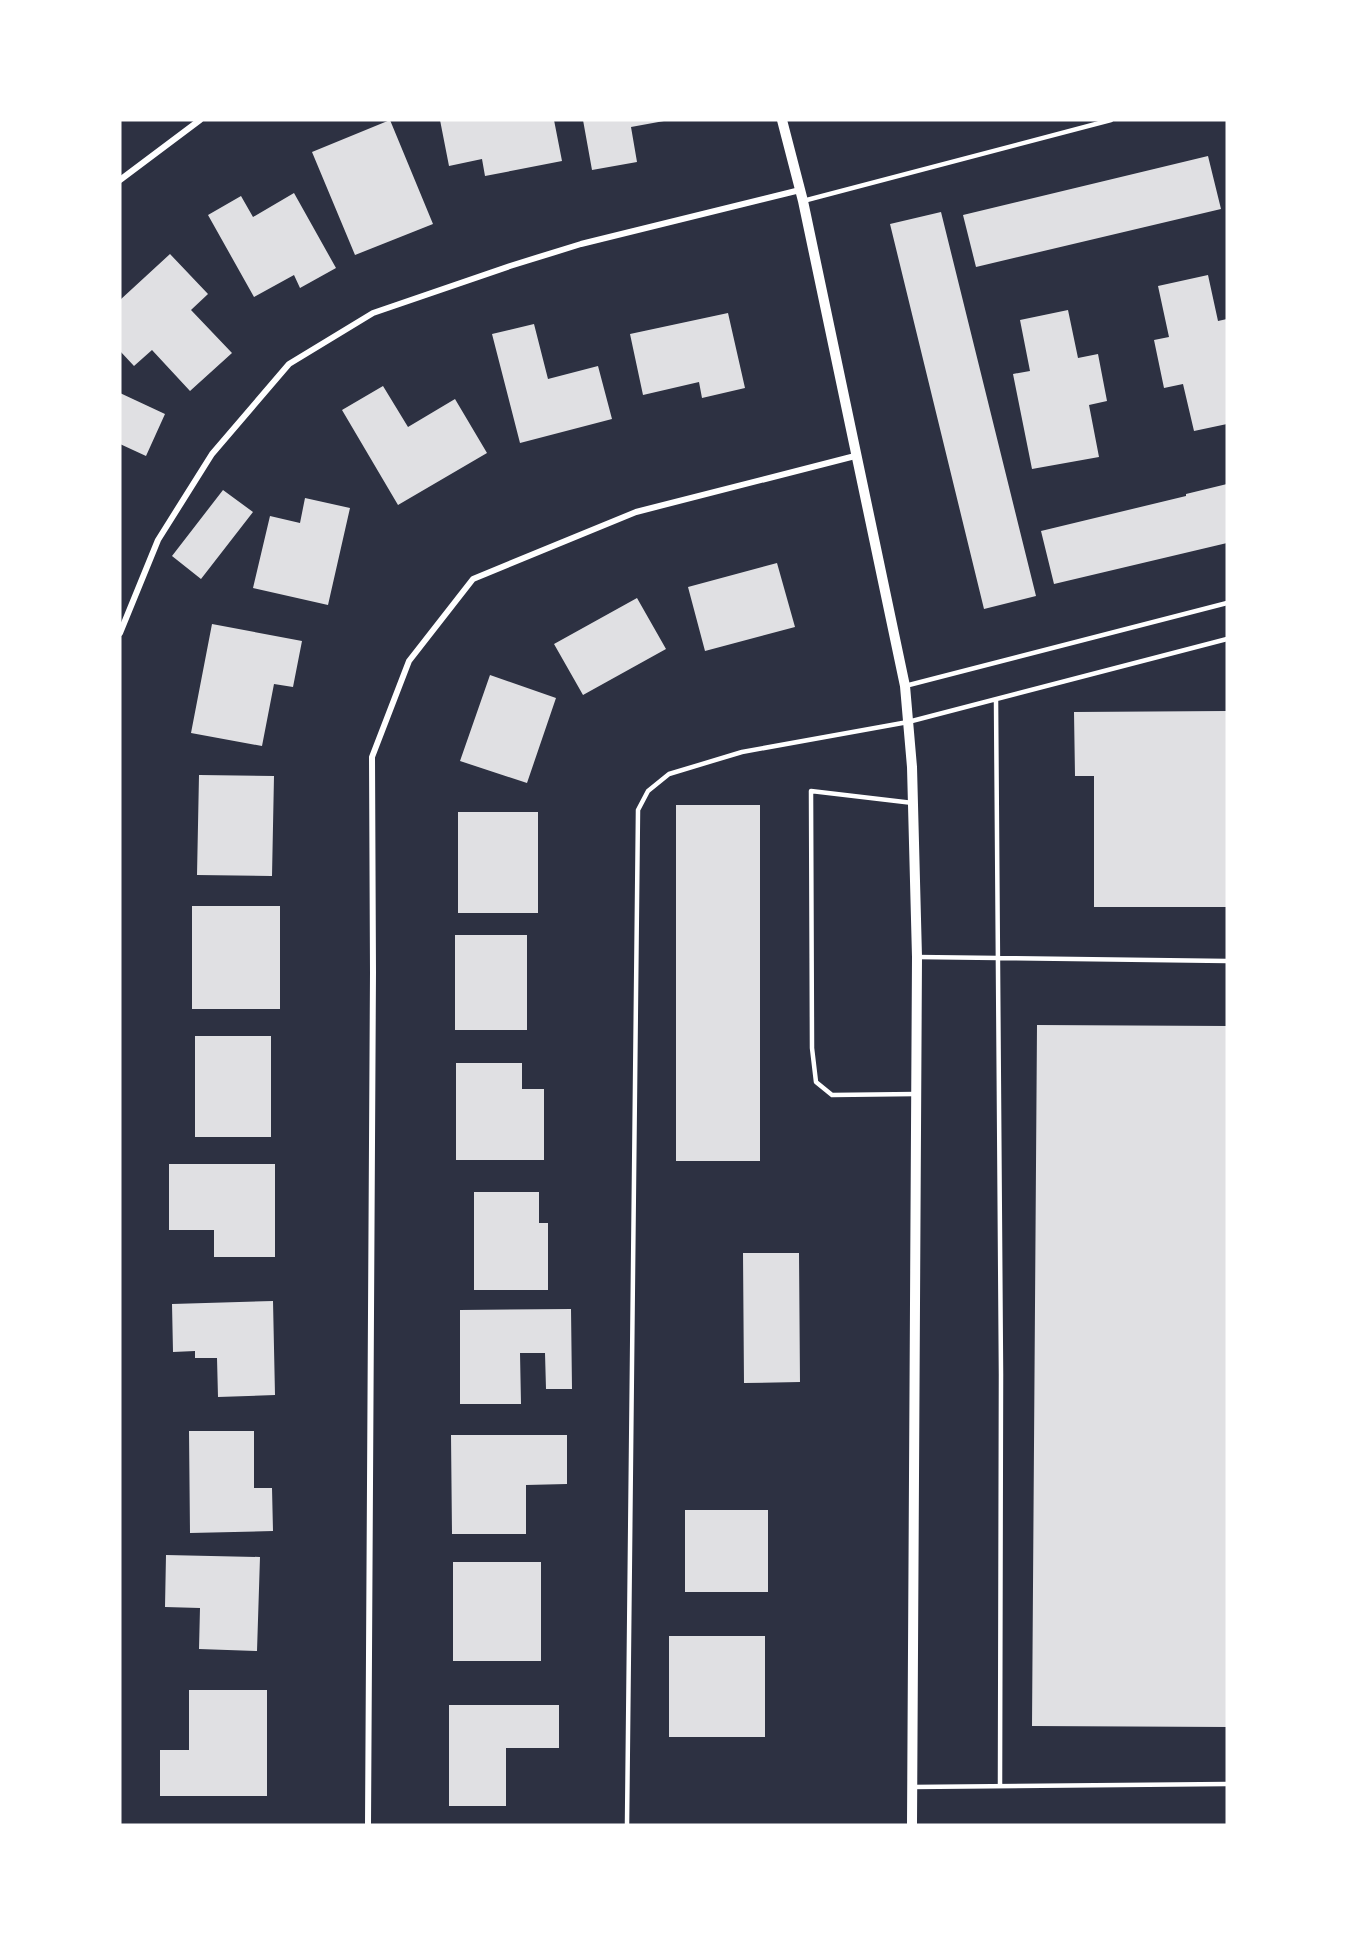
<svg xmlns="http://www.w3.org/2000/svg" width="1347" height="1945" viewBox="0 0 1347 1945" font-family="Arial,sans-serif">
<style>
.building{fill:#e0e0e3}
.lines{fill:none;stroke-linecap:round;stroke-linejoin:round}
.service{stroke:#fff;stroke-width:4.5}
.minor{stroke:#fff;stroke-width:6}
.tertiary{stroke:#fff;stroke-width:10}
</style>
<rect width="100%" height="100%" fill="#2d3142"/>
<path class="building" d="M 390,120 L 433,224 L 355,255 L 312,152 Z
M 440,120 L 554,120 L 562,161 L 485,176 L 482,159 L 449,166 Z
M 583,120 L 664,120 L 664,121 L 631,127 L 637,162 L 592,170 Z
M 1208,156 L 1221,209 L 976,267 L 963,215 Z
M 294,193 L 336,268 L 300,288 L 294,275 L 254,297 L 208,215 L 241,196 L 253,217 Z
M 941,212 L 1036,596 L 984,609 L 890,224 Z
M 170,254 L 208,294 L 191,310 L 232,353 L 190,391 L 152,350 L 134,366 L 120,351 L 120,300 Z
M 1208,275 L 1218,321 L 1227,319 L 1227,424 L 1194,431 L 1183,384 L 1164,388 L 1154,340 L 1169,337 L 1158,286 Z
M 1068,310 L 1078,358 L 1098,354 L 1107,401 L 1089,405 L 1099,457 L 1032,469 L 1013,374 L 1030,371 L 1020,320 Z
M 728,313 L 745,388 L 702,398 L 699,382 L 643,395 L 630,334 Z
M 534,324 L 548,379 L 598,366 L 612,419 L 520,443 L 492,334 Z
M 383,386 L 408,427 L 455,399 L 487,453 L 398,505 L 342,410 Z
M 120,393 L 165,414 L 146,456 L 120,444 Z
M 1227,484 L 1227,543 L 1054,584 L 1041,531 L 1186,496 L 1186,494 Z
M 223,490 L 253,512 L 201,579 L 172,556 Z
M 305,498 L 350,508 L 328,605 L 253,588 L 270,516 L 300,523 Z
M 777,563 L 795,627 L 705,651 L 688,587 Z
M 637,598 L 666,649 L 583,695 L 554,644 Z
M 212,624 L 302,641 L 293,687 L 274,684 L 262,746 L 191,733 Z
M 490,675 L 556,698 L 527,783 L 460,761 Z
M 1227,711 L 1227,907 L 1094,907 L 1094,776 L 1075,776 L 1074,712 Z
M 199,775 L 274,776 L 272,876 L 197,875 Z
M 676,805 L 760,805 L 760,1161 L 676,1161 Z
M 458,812 L 538,812 L 538,913 L 458,913 Z
M 192,906 L 280,906 L 280,1009 L 192,1009 Z
M 455,935 L 527,935 L 527,1030 L 455,1030 Z
M 1037,1025 L 1227,1026 L 1227,1727 L 1032,1726 Z
M 195,1036 L 271,1036 L 271,1137 L 195,1137 Z
M 456,1063 L 522,1063 L 522,1089 L 544,1089 L 544,1160 L 456,1160 Z
M 169,1164 L 275,1164 L 275,1257 L 214,1257 L 214,1230 L 169,1230 Z
M 474,1192 L 539,1192 L 539,1223 L 548,1223 L 548,1290 L 474,1290 Z
M 743,1253 L 799,1253 L 800,1382 L 744,1383 Z
M 273,1301 L 275,1395 L 218,1397 L 217,1358 L 195,1358 L 195,1351 L 173,1352 L 172,1304 Z
M 571,1309 L 572,1389 L 546,1389 L 545,1353 L 520,1353 L 521,1404 L 460,1404 L 460,1310 Z
M 189,1431 L 254,1431 L 254,1488 L 272,1488 L 273,1531 L 190,1533 Z
M 451,1435 L 567,1435 L 567,1484 L 526,1485 L 526,1534 L 452,1534 Z
M 685,1510 L 768,1510 L 768,1592 L 685,1592 Z
M 166,1555 L 260,1557 L 257,1651 L 199,1649 L 200,1608 L 165,1607 Z
M 453,1562 L 541,1562 L 541,1661 L 453,1661 Z
M 669,1636 L 765,1636 L 765,1737 L 669,1737 Z
M 189,1690 L 267,1690 L 267,1796 L 160,1796 L 160,1750 L 189,1750 Z
M 449,1705 L 559,1705 L 559,1748 L 506,1748 L 506,1806 L 449,1806 Z"/>
<g class="lines">
<path class="service" d="M 803,201 L 1111,120
M 905,686 L 1227,603
M 996,699 L 1001,1374 L 1000,1786
M 913,803 L 811,791 L 812,1048 L 816,1082 L 832,1095 L 916,1094
M 917,957 L 1227,961
M 912,1787 L 1227,1784
M 627,1825 L 638,810 L 648,791 L 669,774 L 742,752 L 908,722 L 1227,639"/>
<path class="minor" d="M 120,180 L 200,120
M 120,633 L 158,540 L 212,454 L 289,364 L 373,313 L 510,266 L 581,244 L 800,190
M 368,1825 L 373,972 L 372,757 L 409,661 L 473,579 L 636,512 L 855,456"/>
<path class="tertiary" d="M 782,120 L 803,201 L 905,686 L 912,767 L 917,957 L 912,1825"/>
</g>
<rect width="1347" height="1945" fill="none" stroke="#ffffff" stroke-width="243"/>
</svg>
